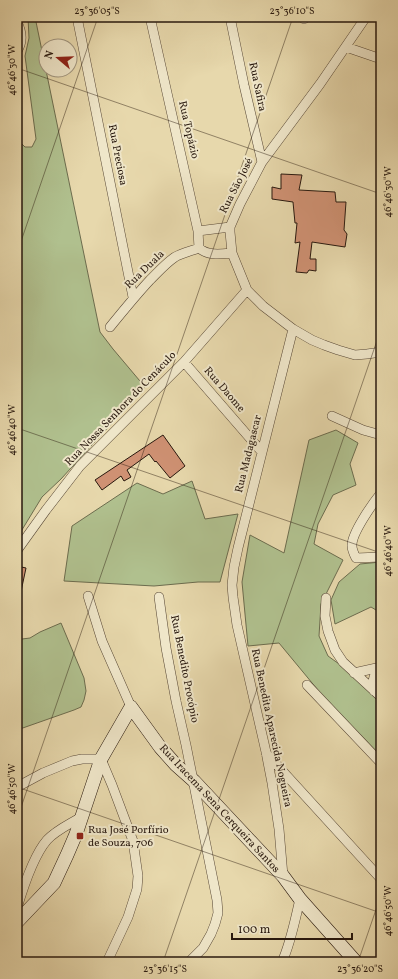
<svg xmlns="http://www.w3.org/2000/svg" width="398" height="979" viewBox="0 0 398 979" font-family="Vollkorn,serif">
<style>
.green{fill:#b0c08e;stroke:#6c6c4e}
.building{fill:#cf9173;stroke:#28180e}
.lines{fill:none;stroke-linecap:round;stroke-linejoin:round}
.minor-casing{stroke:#584836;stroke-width:10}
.secondary-casing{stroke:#28180e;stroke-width:14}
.minor{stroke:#efe6c9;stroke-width:9}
.secondary{stroke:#efe6c9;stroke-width:13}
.ticks{fill:none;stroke:#28180e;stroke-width:1;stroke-opacity:0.45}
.poi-dot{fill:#8f2418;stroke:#efe6c9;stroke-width:1.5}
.labels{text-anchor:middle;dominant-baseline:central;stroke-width:4;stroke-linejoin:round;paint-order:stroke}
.street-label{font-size:11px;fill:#28180e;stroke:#efe6c9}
.poi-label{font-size:11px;fill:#28180e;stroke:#efe6c9;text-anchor:start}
.neatline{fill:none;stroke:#28180e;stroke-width:1.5}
.ticks-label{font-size:10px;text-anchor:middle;fill:#28180e}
</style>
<rect width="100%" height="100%" fill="#e7d8ac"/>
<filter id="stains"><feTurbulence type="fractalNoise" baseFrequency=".005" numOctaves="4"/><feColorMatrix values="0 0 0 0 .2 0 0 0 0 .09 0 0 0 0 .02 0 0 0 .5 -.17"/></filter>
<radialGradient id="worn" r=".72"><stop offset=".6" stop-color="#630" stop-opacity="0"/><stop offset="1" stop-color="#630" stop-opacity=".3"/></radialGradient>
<path class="green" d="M 28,17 L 35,17 L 100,332 L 113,349 L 145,387 L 61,479 L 42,497 L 17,538 L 17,139 L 25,147 L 32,147 L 36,139 L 25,56 L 29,38 Z
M 336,430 L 358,443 L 350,464 L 356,485 L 333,495 L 318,524 L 314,544 L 343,560 L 321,604 L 319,636 L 328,656 L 346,669 L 381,704 L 381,756 L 327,701 L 279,643 L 248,646 L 242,582 L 250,535 L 284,553 L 309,440 Z
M 192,481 L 205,519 L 238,514 L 220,582 L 198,582 L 154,586 L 64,581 L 72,526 L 137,483 L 163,494 Z
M 381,562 L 381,613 L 371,607 L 335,624 L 331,600 L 339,582 L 360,564 Z
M 61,623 L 84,678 L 86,691 L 84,700 L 81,707 L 74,710 L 17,730 L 17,636 L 22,639 L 30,638 L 40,632 Z"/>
<path class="building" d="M 281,174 L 302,175 L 299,190 L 335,192 L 336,202 L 346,202 L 344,230 L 347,234 L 345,247 L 312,242 L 310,259 L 316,259 L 316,271 L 309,270 L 307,273 L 296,272 L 300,242 L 295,243 L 297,223 L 295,223 L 293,202 L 272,199 L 272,187 L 281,189 Z
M 163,435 L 185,466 L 170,478 L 156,461 L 155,462 L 149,454 L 127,470 L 131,477 L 124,481 L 121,476 L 102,490 L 95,480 Z
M 17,566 L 26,568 L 20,596 L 17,596 Z"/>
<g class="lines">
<defs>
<path id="minor" d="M 77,17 L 133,297
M 150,17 L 198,231 L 199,248
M 230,17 L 244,85 L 262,162
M 304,17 L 304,19
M 366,17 L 320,84 L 262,162 L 240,204 L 230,227 L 230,232 L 232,253 L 247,290 L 263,306 L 293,329 L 312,340 L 324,345 L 338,350 L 355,355 L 367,354 L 381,352
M 17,22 C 22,32 23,42 17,51
M 346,47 L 381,59
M 198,231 L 230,227
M 110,327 C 123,311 136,295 150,280 C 158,272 166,263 175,257 C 182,253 191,251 199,248 C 208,256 221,254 232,253
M 184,362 L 262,452
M 332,416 L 363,430 L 381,435
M 381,493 C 373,503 351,534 352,546 C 352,550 354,554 356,558 L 381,557
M 18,549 L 46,510 L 80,466 L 184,362 L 247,290
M 88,596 L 102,641 L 131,707
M 159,597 L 166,648 L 176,701 L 186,745 L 217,900 L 218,913 L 215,924 L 211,934 L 203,948 L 189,962
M 326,598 L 325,616 L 328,631 L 335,650 L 343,662 L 381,697
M 354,673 L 381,667
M 307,685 L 381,763
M 374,691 C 372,680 373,675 381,667
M 266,753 L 381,879
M 17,787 L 43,773 L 72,761 L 82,759 L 101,759 L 112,785 L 133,841 L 138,876 L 137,889 L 128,917 L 107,962
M 283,876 L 279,829 L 272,783 L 266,752 L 237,625 L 233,597 L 232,585 L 234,567 L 238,548 L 293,329
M 17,908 C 23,888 34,855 47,840 C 56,830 70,824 81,817
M 282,962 C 291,942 295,920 300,899"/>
<path id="secondary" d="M 17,922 L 54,883 L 67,855 L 76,834 L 101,759 L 131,707 L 160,747 L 176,765 L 194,781 L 283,876 L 300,899 L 356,962"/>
</defs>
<use href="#minor" class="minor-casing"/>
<use href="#secondary" class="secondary-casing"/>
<use href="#minor" class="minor"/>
<use href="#secondary" class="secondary"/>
</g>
<path class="ticks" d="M 17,68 L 381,194M 17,253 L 98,17M 17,428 L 381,553M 17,787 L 381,913M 17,819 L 293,17M 163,962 L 381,329M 358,962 L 381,895"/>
<rect class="poi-dot" x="76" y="832" width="8" height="8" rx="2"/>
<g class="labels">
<g class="street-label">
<text transform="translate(257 87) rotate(78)">Rua Safira</text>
<text transform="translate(188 130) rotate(77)">Rua Topázio</text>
<text transform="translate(117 155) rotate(79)">Rua Preciosa</text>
<text transform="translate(237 186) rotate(-63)">Rua São José</text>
<text transform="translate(145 270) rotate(-44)">Rua Duala</text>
<text transform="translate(224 390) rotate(49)">Rua Daome</text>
<text transform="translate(121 409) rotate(-46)">Rua Nossa Senhora do Cenáculo</text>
<text transform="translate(249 454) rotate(-76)">Rua Madagascar</text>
<text transform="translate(184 669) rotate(79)">Rua Benedito Procópio</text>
<text transform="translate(271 728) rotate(78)">Rua Benedita Aparecida Nogueira</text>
<text transform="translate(219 809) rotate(47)">Rua Iracema Sena Cerqueira Santos</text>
</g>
<g class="poi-label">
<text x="88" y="830">Rua José Porfírio<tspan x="88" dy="13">de Souza, 706</tspan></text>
</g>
</g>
<rect width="398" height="979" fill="none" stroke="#e7d8ac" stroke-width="44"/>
<g transform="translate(58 58) rotate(289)"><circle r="19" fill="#efe6c9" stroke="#9f947e"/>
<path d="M0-3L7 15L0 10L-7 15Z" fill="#8f2418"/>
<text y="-6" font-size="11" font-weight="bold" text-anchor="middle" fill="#28180e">N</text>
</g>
<path d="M232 933v6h120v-6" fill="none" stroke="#28180e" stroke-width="2"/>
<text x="238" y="933" font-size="12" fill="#28180e" stroke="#efe6c9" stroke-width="3" paint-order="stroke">100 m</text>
<rect x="22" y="22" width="354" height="935" class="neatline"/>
<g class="ticks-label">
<text x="97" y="14">23°36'05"S</text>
<text x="292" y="14">23°36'10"S</text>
<text transform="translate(11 70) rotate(-90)" y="4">46°46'30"W</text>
<text transform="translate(387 192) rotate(-90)" y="4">46°46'30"W</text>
<text transform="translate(11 430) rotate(-90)" y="4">46°46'40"W</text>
<text transform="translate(387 551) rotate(-90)" y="4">46°46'40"W</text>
<text transform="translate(11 789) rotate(-90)" y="4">46°46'50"W</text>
<text transform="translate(387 911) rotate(-90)" y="4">46°46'50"W</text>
<text x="165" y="972">23°36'15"S</text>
<text x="360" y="972">23°36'20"S</text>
</g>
<rect width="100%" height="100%" filter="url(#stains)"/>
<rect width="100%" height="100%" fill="url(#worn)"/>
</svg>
